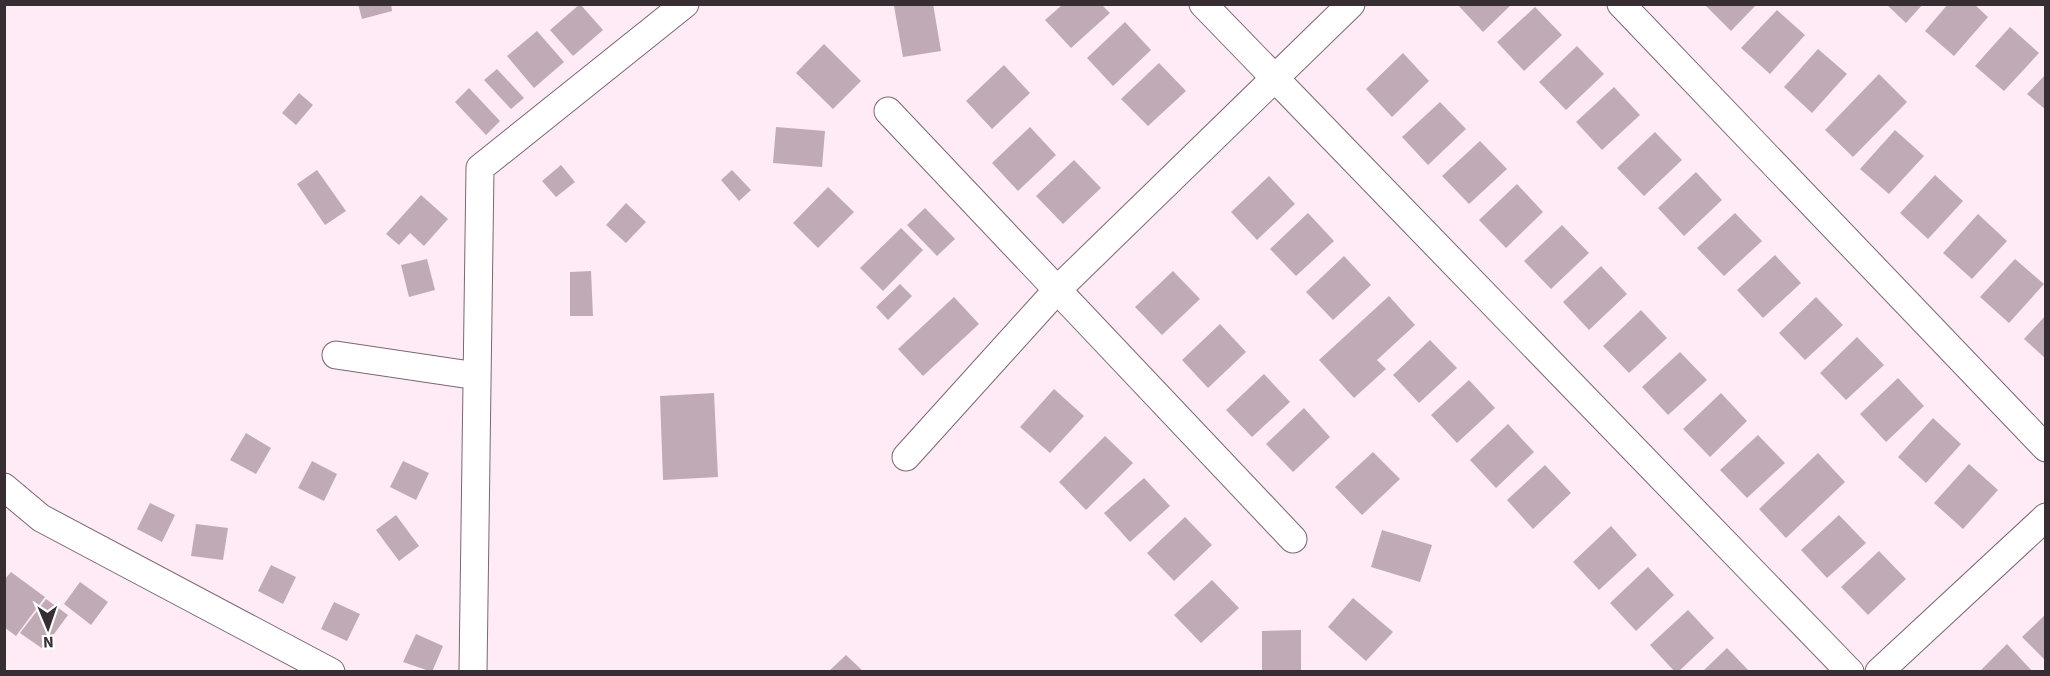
<svg xmlns="http://www.w3.org/2000/svg" width="2050" height="676" viewBox="0 0 2050 676" font-family="'Source Sans 3',sans-serif">
<style>
.building{fill:#c0aab6}
.lines{fill:none;stroke-linecap:round;stroke-linejoin:round}
.street-casing{stroke:#7b6772;stroke-width:29}
.street{stroke:#fff;stroke-width:27}
</style>
<rect width="100%" height="100%" fill="#feebf5"/>
<path class="building" d="M 358,4 L 391,4 L 392,11 L 362,19 Z
M 580,4 L 603,30 L 573,56 L 550,30 Z
M 906,4 L 933,4 L 941,51 L 903,57 L 894,6 Z
M 1457,4 L 1512,4 L 1483,32 Z
M 1704,4 L 1757,4 L 1731,31 Z
M 1886,4 L 1923,4 L 1906,23 Z
M 1948,4 L 1974,4 L 1988,17 L 1954,56 L 1925,31 Z
M 1062,5 L 1102,5 L 1110,13 L 1071,48 L 1045,20 Z
M 1535,7 L 1562,35 L 1524,71 L 1497,42 Z
M 1777,10 L 1805,35 L 1770,74 L 1741,48 Z
M 1125,22 L 1151,50 L 1113,86 L 1087,58 Z
M 2010,27 L 2039,53 L 2004,91 L 1975,66 Z
M 537,31 L 564,62 L 534,88 L 507,56 Z
M 824,44 L 861,81 L 833,109 L 796,73 Z
M 1577,46 L 1604,74 L 1566,110 L 1539,82 Z
M 1818,49 L 1847,74 L 1812,113 L 1784,87 Z
M 1403,53 L 1429,81 L 1392,117 L 1366,89 Z
M 1159,63 L 1186,91 L 1148,126 L 1121,99 Z
M 1004,65 L 1030,93 L 992,129 L 966,101 Z
M 497,69 L 524,98 L 511,109 L 484,80 Z
M 1879,74 L 1907,102 L 1853,157 L 1825,130 Z
M 2046,74 L 2046,110 L 2027,94 Z
M 1614,87 L 1640,115 L 1602,150 L 1576,122 Z
M 469,88 L 500,121 L 486,135 L 455,102 Z
M 299,93 L 313,105 L 296,125 L 282,113 Z
M 1440,102 L 1466,129 L 1428,165 L 1402,137 Z
M 776,127 L 825,131 L 822,167 L 773,163 Z
M 1030,127 L 1056,155 L 1018,191 L 992,163 Z
M 1895,130 L 1924,156 L 1889,194 L 1860,169 Z
M 1655,132 L 1682,160 L 1644,196 L 1617,168 Z
M 1480,141 L 1507,169 L 1469,204 L 1442,176 Z
M 1074,160 L 1101,188 L 1063,224 L 1036,196 Z
M 561,165 L 575,182 L 556,197 L 542,181 Z
M 317,170 L 346,211 L 325,225 L 297,184 Z
M 732,170 L 751,190 L 739,201 L 721,180 Z
M 1696,172 L 1722,200 L 1684,236 L 1658,208 Z
M 1935,175 L 1963,201 L 1928,239 L 1900,213 Z
M 1269,176 L 1295,204 L 1257,240 L 1231,212 Z
M 1517,184 L 1543,212 L 1506,248 L 1479,220 Z
M 828,187 L 854,212 L 818,248 L 793,223 Z
M 421,195 L 448,219 L 424,246 L 410,233 L 399,245 L 386,234 Z
M 626,203 L 646,222 L 626,243 L 606,225 Z
M 925,208 L 955,239 L 937,256 L 907,225 Z
M 1308,213 L 1334,241 L 1296,276 L 1270,249 Z
M 1735,213 L 1762,241 L 1724,276 L 1697,248 Z
M 1978,214 L 2007,241 L 1972,279 L 1943,253 Z
M 1562,225 L 1589,253 L 1551,289 L 1524,261 Z
M 901,228 L 923,250 L 883,291 L 860,268 Z
M 1775,255 L 1801,283 L 1763,318 L 1737,290 Z
M 1344,256 L 1371,285 L 1333,320 L 1306,292 Z
M 427,259 L 435,290 L 409,297 L 401,265 Z
M 2015,259 L 2044,284 L 2009,323 L 1980,297 Z
M 1601,266 L 1627,294 L 1589,330 L 1563,302 Z
M 591,271 L 593,316 L 570,316 L 570,272 Z
M 1173,271 L 1200,299 L 1162,335 L 1135,307 Z
M 900,284 L 912,296 L 888,320 L 876,307 Z
M 1389,296 L 1415,325 L 1377,360 L 1386,369 L 1354,398 L 1319,360 Z
M 954,297 L 979,324 L 923,376 L 898,349 Z
M 1816,297 L 1843,325 L 1805,360 L 1779,333 Z
M 1641,310 L 1667,338 L 1629,373 L 1603,346 Z
M 2046,315 L 2046,359 L 2024,339 Z
M 1220,324 L 1246,352 L 1208,388 L 1182,360 Z
M 1857,337 L 1884,365 L 1846,400 L 1820,373 Z
M 1430,340 L 1457,368 L 1419,403 L 1393,375 Z
M 1680,352 L 1707,380 L 1668,415 L 1642,387 Z
M 1264,374 L 1290,402 L 1252,437 L 1226,410 Z
M 1898,378 L 1924,406 L 1886,442 L 1860,414 Z
M 1469,380 L 1495,408 L 1457,443 L 1431,415 Z
M 1054,389 L 1084,416 L 1050,453 L 1020,427 Z
M 714,393 L 718,477 L 663,480 L 660,396 Z
M 1721,393 L 1747,421 L 1710,457 L 1683,429 Z
M 1304,408 L 1330,437 L 1293,472 L 1266,444 Z
M 1933,418 L 1961,444 L 1926,483 L 1898,457 Z
M 1508,424 L 1534,452 L 1496,488 L 1470,460 Z
M 246,433 L 271,448 L 256,474 L 230,460 Z
M 1758,435 L 1785,463 L 1747,498 L 1720,470 Z
M 1105,436 L 1133,463 L 1086,510 L 1059,482 Z
M 1373,452 L 1400,479 L 1362,515 L 1335,487 Z
M 1818,453 L 1845,482 L 1786,538 L 1759,509 Z
M 312,461 L 337,474 L 324,501 L 298,488 Z
M 403,461 L 429,473 L 416,500 L 390,487 Z
M 1969,464 L 1998,490 L 1963,529 L 1934,503 Z
M 1545,465 L 1571,493 L 1533,529 L 1507,500 Z
M 1144,478 L 1170,506 L 1130,542 L 1104,513 Z
M 150,503 L 175,515 L 162,542 L 137,529 Z
M 396,515 L 419,546 L 399,561 L 376,530 Z
M 1839,515 L 1866,543 L 1827,578 L 1801,550 Z
M 1185,517 L 1212,545 L 1174,581 L 1147,553 Z
M 196,524 L 228,528 L 223,560 L 191,556 Z
M 1611,526 L 1637,555 L 1599,590 L 1573,562 Z
M 1382,530 L 1432,545 L 1420,582 L 1371,567 Z
M 1879,551 L 1906,579 L 1868,615 L 1841,587 Z
M 271,565 L 296,577 L 283,604 L 258,591 Z
M 1648,567 L 1674,595 L 1636,631 L 1610,603 Z
M 11,572 L 45,597 L 16,636 L 4,627 L 4,580 Z
M 1212,580 L 1239,608 L 1201,643 L 1174,615 Z
M 80,582 L 108,602 L 91,625 L 64,604 Z
M 1353,598 L 1393,632 L 1366,661 L 1328,627 Z
M 46,599 L 68,615 L 43,649 L 20,633 Z
M 334,602 L 360,614 L 347,641 L 321,629 Z
M 1688,610 L 1714,638 L 1678,672 L 1675,672 L 1650,645 Z
M 2046,614 L 2046,661 L 2022,637 Z
M 1301,630 L 1301,672 L 1262,672 L 1262,631 Z
M 416,634 L 443,646 L 432,672 L 403,662 Z
M 2007,644 L 2033,672 L 1979,672 Z
M 1727,648 L 1750,672 L 1702,672 Z
M 846,655 L 864,672 L 828,672 Z"/>
<g class="lines">
<defs>
<path id="street" d="M 1203,4 L 1850,672
M 1621,4 L 2046,448
M 888,111 L 1293,539
M 336,355 L 477,376
M 906,457 L 1057,290 L 1351,4
M 4,487 L 41,518 L 331,672
M 473,672 L 480,168 L 685,4
M 1879,672 L 2046,517"/>
</defs>
<use href="#street" class="street-casing"/>
<use href="#street" class="street"/>
</g>
<rect width="2050" height="676" fill="none" stroke="#372e33" stroke-width="12"/>
<g transform="translate(48 628) rotate(178)" stroke="#fefefe" stroke-width="4.5" paint-order="stroke">
<path d="M0-4.5L10 22L0 15L-10 22Z" fill="#372e33"/>
<text y="-9" font-size="16" font-weight="bold" text-anchor="middle" fill="#372e33">N</text>
</g>
</svg>
